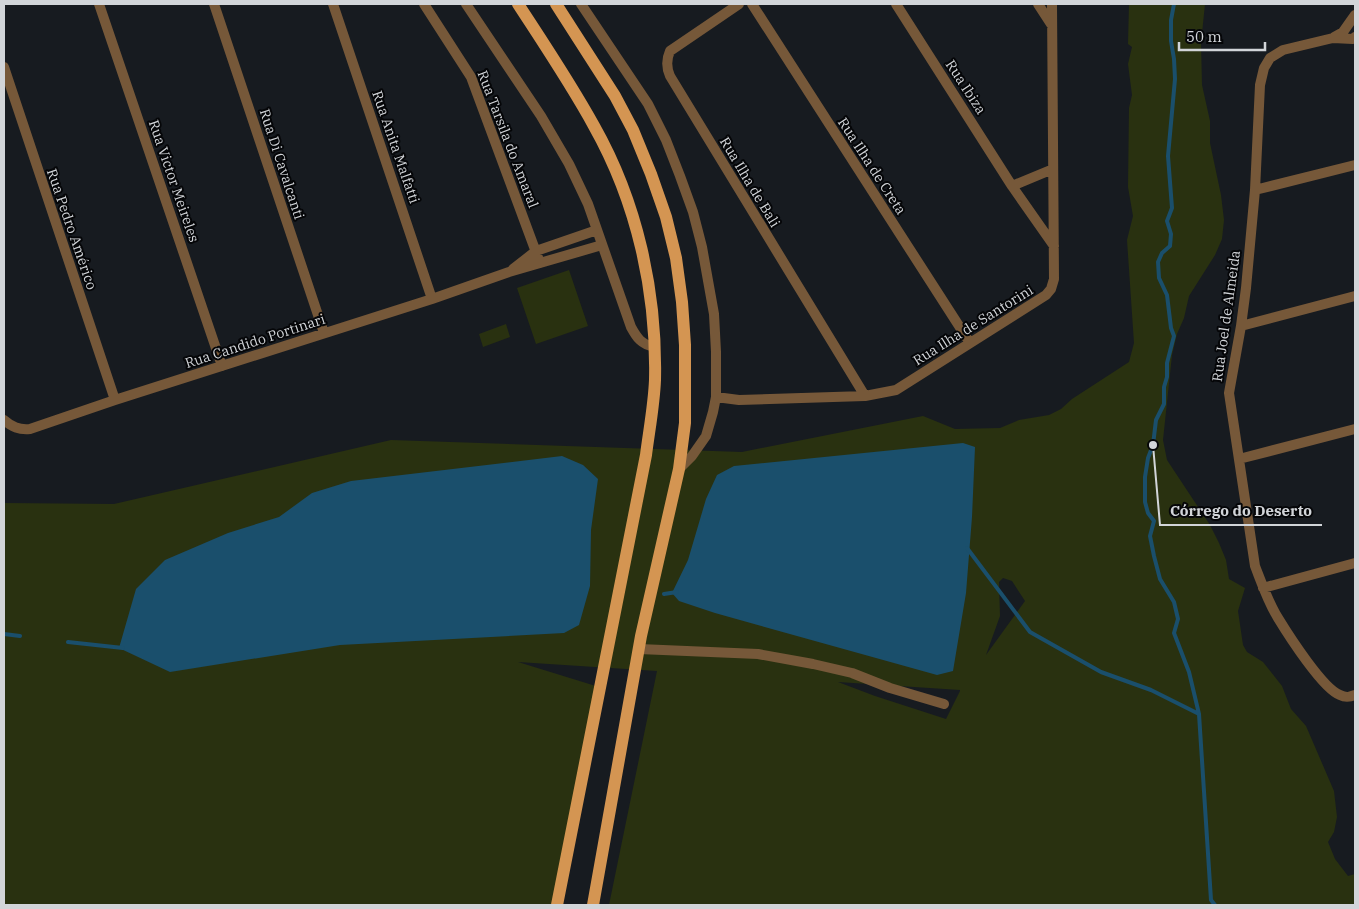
<svg xmlns="http://www.w3.org/2000/svg" width="1359" height="909" viewBox="0 0 1359 909" font-family="'IBM Plex Serif',serif">
<style>
.green{fill:#293110;fill-rule:evenodd}
.water{fill:#1a4f6c}
.lines{fill:none;stroke-linecap:round;stroke-linejoin:round}
.stream{stroke:#1a4f6c;stroke-width:4}
.minor{stroke:#765839;stroke-width:10}
.primary{stroke:#d49552;stroke-width:12}
.labels{text-anchor:middle;dominant-baseline:central;stroke-width:4;stroke-linejoin:round;paint-order:stroke}
.street-label{font-size:14px;fill:#d2d5d9;stroke:#050608}
.leader{fill:none;stroke:#d2d5d9;stroke-width:2}
.callout-dot{fill:#d2d5d9;stroke:#050608;stroke-width:2}
.callout-label{font-size:15px;text-anchor:middle;font-weight:bold;fill:#d2d5d9;stroke:#050608;stroke-width:4;stroke-linejoin:round;paint-order:stroke}
</style>
<rect width="100%" height="100%" fill="#171b20"/>
<path class="green" d="M 1129,4 L 1205,4 L 1201,43 L 1202,85 L 1210,121 L 1210,143 L 1221,195 L 1224,220 L 1222,239 L 1215,255 L 1189,296 L 1184,318 L 1177,334 L 1172,355 L 1163,440 L 1167,460 L 1210,525 L 1219,543 L 1226,560 L 1229,579 L 1245,588 L 1238,611 L 1243,645 L 1247,652 L 1263,662 L 1282,686 L 1291,709 L 1306,726 L 1334,791 L 1337,817 L 1334,832 L 1328,842 L 1335,859 L 1348,876 L 1355,874 L 1355,905 L 609,905 L 657,671 L 518,662 L 599,687 L 558,905 L 4,905 L 4,503 L 114,504 L 391,440 L 742,452 L 923,416 L 955,429 L 1000,428 L 1019,420 L 1049,415 L 1061,409 L 1072,399 L 1129,362 L 1134,343 L 1127,240 L 1133,216 L 1128,187 L 1129,108 L 1132,95 L 1128,64 L 1132,47 L 1128,44 ZM 1003,578 L 1012,581 L 1025,601 L 986,655 L 1000,616 L 999,582 ZM 838,682 L 960,690 L 960,691 L 946,719 L 875,696 Z
M 569,270 L 588,326 L 536,344 L 517,288 Z
M 506,324 L 510,337 L 483,347 L 479,334 Z"/>
<path class="water" d="M 963,443 L 975,447 L 972,517 L 966,593 L 953,671 L 937,675 L 715,613 L 679,601 L 672,593 L 688,560 L 706,499 L 717,475 L 734,466 Z
M 562,456 L 583,465 L 598,479 L 591,530 L 590,586 L 579,625 L 564,633 L 340,645 L 170,672 L 119,648 L 136,589 L 165,560 L 228,533 L 279,517 L 312,493 L 351,481 Z"/>
<g class="lines">
<path class="stream" d="M 1174,4 L 1171,20 L 1171,41 L 1174,59 L 1175,79 L 1168,156 L 1172,208 L 1167,221 L 1171,234 L 1170,246 L 1162,253 L 1158,262 L 1159,278 L 1167,295 L 1171,328 L 1174,336 L 1167,363 L 1167,377 L 1164,387 L 1164,404 L 1156,420 L 1153,445 L 1148,458 L 1145,477 L 1145,502 L 1148,513 L 1154,521 L 1150,536 L 1154,556 L 1160,579 L 1174,602 L 1178,619 L 1174,633 L 1189,672 L 1199,714 L 1211,900 L 1215,905
M 967,548 L 1030,632 L 1101,672 L 1151,690 L 1199,714
M 664,594 L 677,592
M 4,634 L 20,636
M 68,642 L 123,648"/>
<path class="minor" d="M 99,4 L 222,366
M 214,4 L 324,333
M 333,4 L 432,299
M 424,4 L 471,77 L 540,263
M 466,4 L 541,116 L 569,164 L 588,204 L 631,327 C 637,338 641,344 654,347
M 581,4 L 648,104 L 666,140 L 680,176 L 693,212 L 702,247 L 714,314 L 716,352 L 716,397 L 713,412 L 706,436 L 692,456 L 679,469
M 739,4 L 670,51 C 666,60 666,67 670,76 L 865,396
M 752,4 L 970,343
M 896,4 L 1012,186
M 1038,4 L 1051,24
M 1334,37 L 1343,32 L 1355,15
M 1355,37 L 1353,39 L 1333,38 L 1283,50 L 1270,58 L 1264,68 L 1260,85 L 1255,190 L 1246,288 L 1241,326 L 1229,393 L 1255,566 C 1262,584 1268,602 1278,618 C 1289,636 1323,689 1340,695 C 1346,698 1350,697 1355,695
M 4,67 L 115,400
M 1053,169 L 1012,186 L 1054,246
M 1255,190 L 1355,165
M 513,269 L 536,251 L 597,230
M 1241,326 L 1355,296
M 716,397 L 739,400 L 865,396 L 896,390 L 1046,295 L 1051,289 L 1054,279 L 1052,4
M 4,420 C 12,427 19,430 30,429 L 115,400 L 432,299 L 509,272 L 602,245
M 1239,459 L 1355,429
M 1263,588 L 1355,563
M 639,649 L 758,654 L 813,664 L 852,673 L 890,688 L 944,704"/>
<path class="primary" d="M 518,4 C 544,44 571,84 594,126 C 637,202 657,292 655,380 C 654,405 649,431 646,455 L 557,905
M 556,4 L 615,96 L 633,130 L 651,174 L 666,217 L 676,258 L 682,302 L 685,345 L 685,423 L 679,469 L 641,636 L 593,905"/>
</g>
<g class="labels">
<g class="street-label">
<text transform="translate(966 87) rotate(57)">Rua Ibiza</text>
<text transform="translate(508 139) rotate(69)">Rua Tarsila do Amaral</text>
<text transform="translate(396 147) rotate(71)">Rua Anita Malfatti</text>
<text transform="translate(282 164) rotate(72)">Rua Di Cavalcanti</text>
<text transform="translate(872 166) rotate(57)">Rua Ilha de Creta</text>
<text transform="translate(174 181) rotate(71)">Rua Victor Meireles</text>
<text transform="translate(750 182) rotate(59)">Rua Ilha de Bali</text>
<text transform="translate(72 229) rotate(71)">Rua Pedro Américo</text>
<text transform="translate(1226 316) rotate(-82)">Rua Joel de Almeida</text>
<text transform="translate(973 325) rotate(-32)">Rua Ilha de Santorini</text>
<text transform="translate(255 341) rotate(-18)">Rua Candido Portinari</text>
</g>
</g>
<path class="leader" d="M1153 445L1160 525H1322"/>
<circle class="callout-dot" cx="1153" cy="445" r="5"/>
<g class="callout-label">
<text x="1241" y="516">Córrego do Deserto</text>
</g>
<rect width="1359" height="909" fill="none" stroke="#d2d5d9" stroke-width="10"/>
<path d="M1179 42v8h86v-8" fill="none" stroke="#d2d5d9" stroke-width="2.5"/>
<text x="1186" y="42" font-size="15" fill="#d2d5d9" stroke="#050608" stroke-width="4" paint-order="stroke">50 m</text>
</svg>
